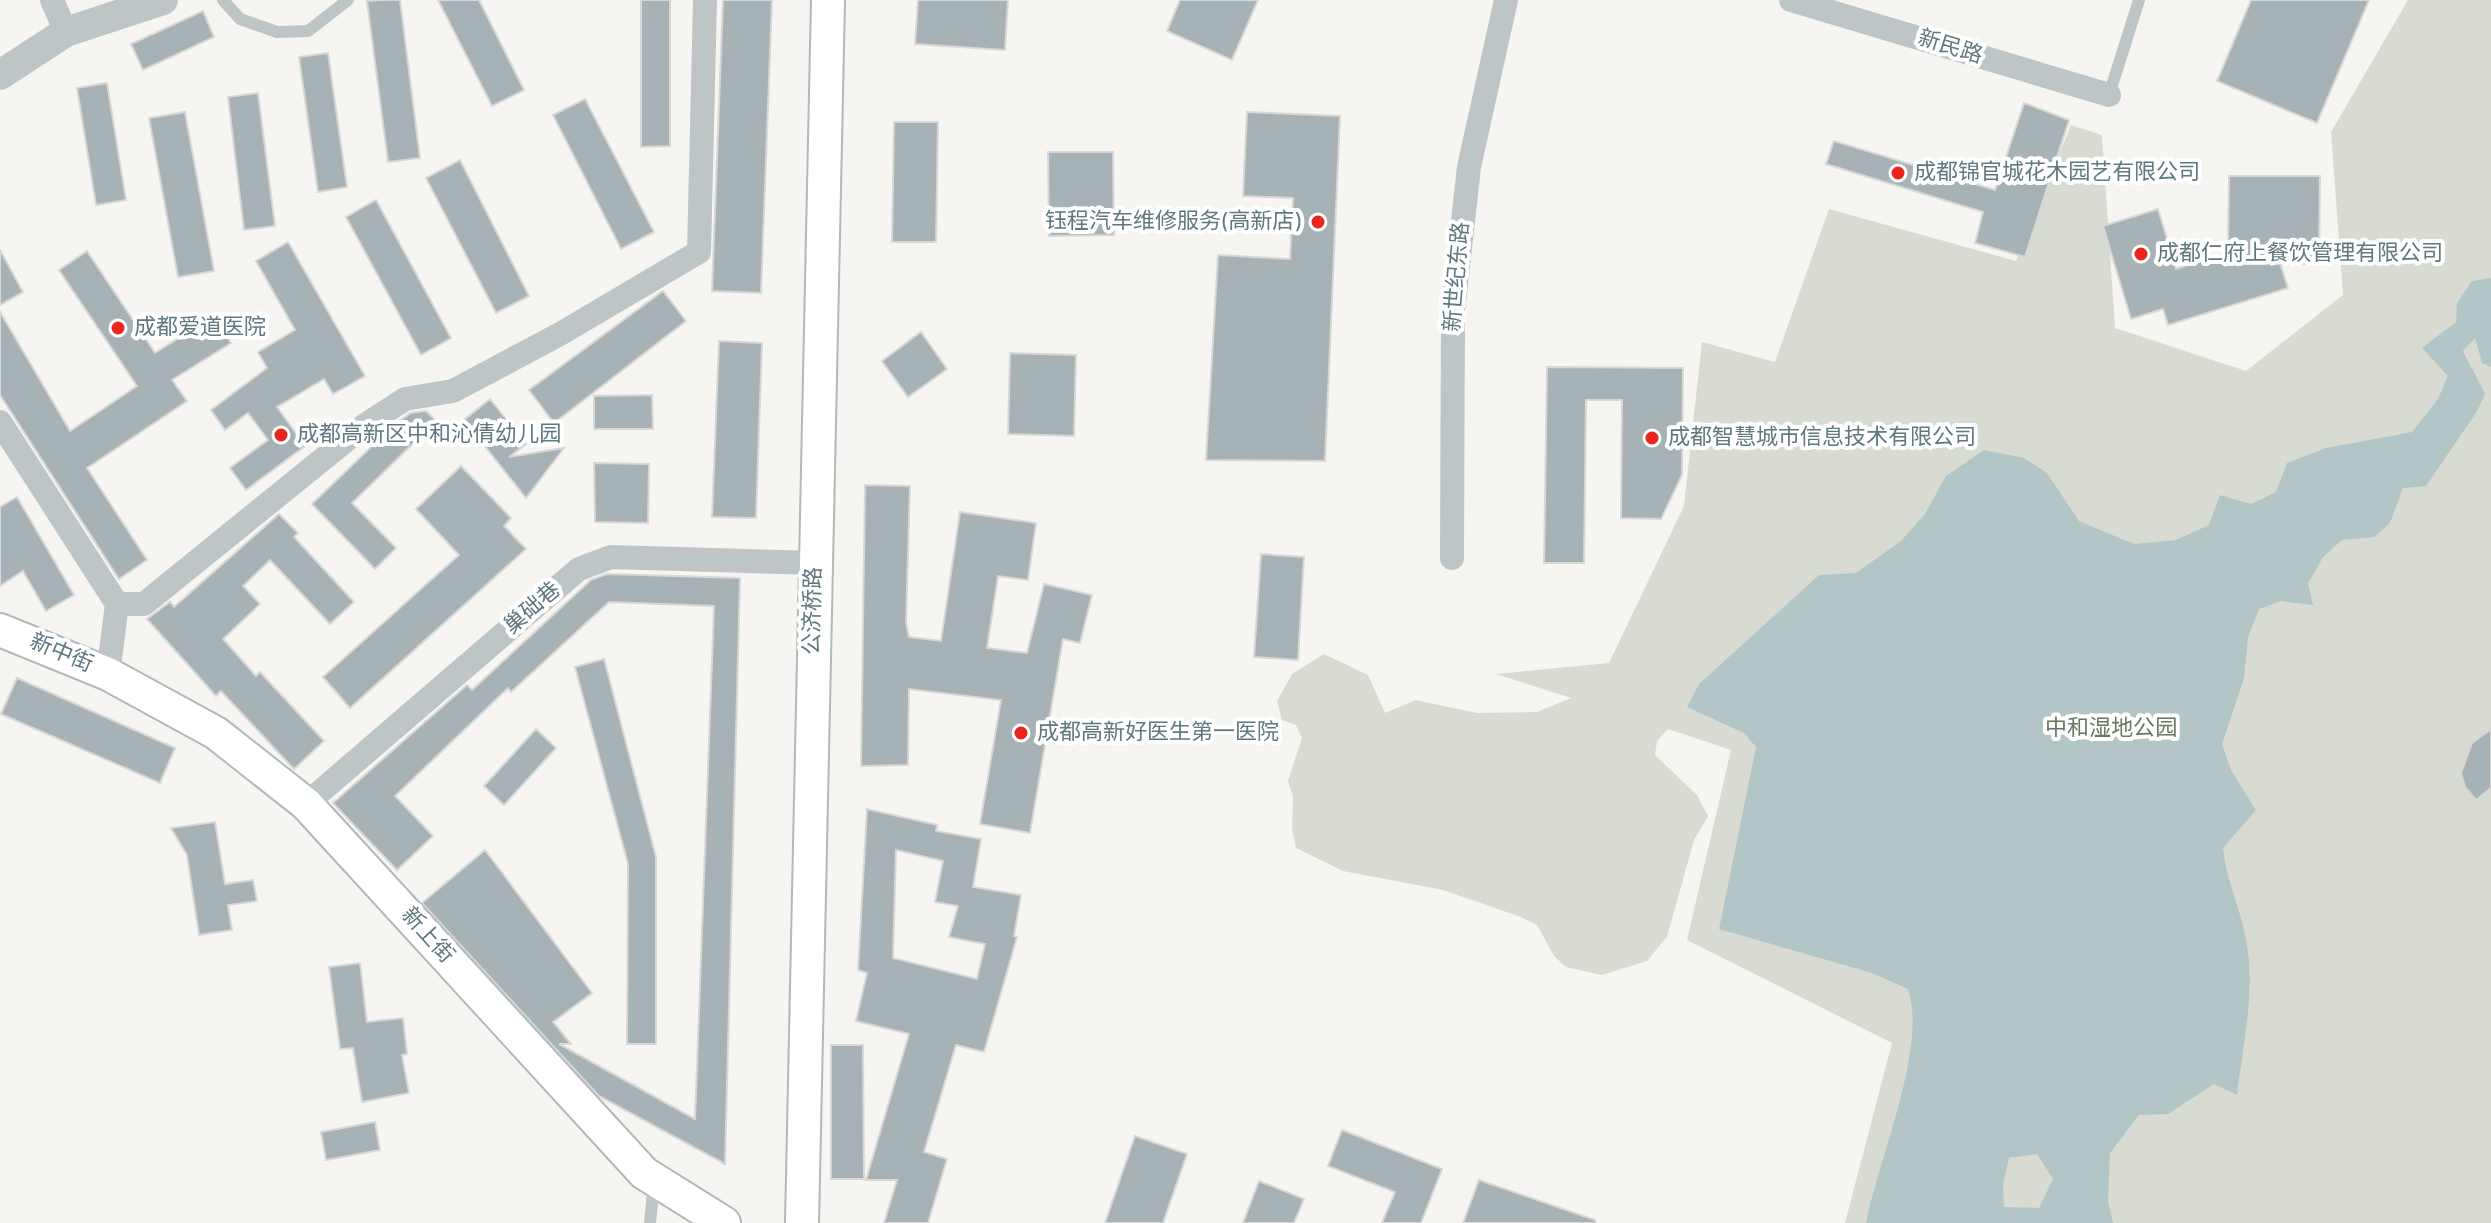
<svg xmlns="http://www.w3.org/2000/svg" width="2491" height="1223" viewBox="0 0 2491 1223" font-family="Overpass,'Noto Sans SC',sans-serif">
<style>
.green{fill:#d7dbd1}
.water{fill:#b3c6c7;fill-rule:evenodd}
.building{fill:#a6b2b5;stroke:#d7d7d5;stroke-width:2;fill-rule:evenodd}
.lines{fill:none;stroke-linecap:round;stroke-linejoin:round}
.secondary-casing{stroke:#b1b9bc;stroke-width:36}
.service{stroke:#bec5c7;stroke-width:12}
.minor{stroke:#bec5c7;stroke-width:24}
.tertiary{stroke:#bec5c7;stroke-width:30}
.secondary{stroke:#fff;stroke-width:32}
.poi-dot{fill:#eb251e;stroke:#fff;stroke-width:3}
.labels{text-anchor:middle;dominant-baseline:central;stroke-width:8;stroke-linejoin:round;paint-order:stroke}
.street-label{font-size:22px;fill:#60787f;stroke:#fff}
.poi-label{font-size:22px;fill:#60787f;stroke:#fff;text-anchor:start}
.park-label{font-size:22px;fill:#68775f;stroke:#fff}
</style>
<rect width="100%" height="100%" fill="#f6f5f2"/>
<path class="green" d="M 2408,0 L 2491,0 L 2491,1223 L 1845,1223 L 1892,1043 L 1687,940 L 1731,750 L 1668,729 L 1657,741 L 1655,755 L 1697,795 L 1708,816 L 1694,840 L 1667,937 L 1647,961 L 1602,975 L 1566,967 L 1554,956 L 1537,925 L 1521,917 L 1443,890 L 1343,871 L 1296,848 L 1292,828 L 1293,797 L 1288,781 L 1302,738 L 1296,725 L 1282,720 L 1277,701 L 1292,674 L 1324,654 L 1368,675 L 1385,713 L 1416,700 L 1477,713 L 1537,712 L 1571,698 L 1496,674 L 1609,663 L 1684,506 L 1702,342 L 1775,362 L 1829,209 L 2016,261 L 2071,125 L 2102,135 L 2115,328 L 2246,371 L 2343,295 L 2331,132 Z"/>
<path class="water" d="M 2491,278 L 2491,367 L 2482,363 L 2475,338 L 2463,351 L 2485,394 L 2476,413 L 2426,486 L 2403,488 L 2390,523 L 2374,537 L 2342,540 L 2323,557 L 2308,583 L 2313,605 L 2281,601 L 2259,609 L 2248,637 L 2244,678 L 2222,744 L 2231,770 L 2256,810 L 2223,848 C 2226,880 2240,907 2246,939 C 2256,990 2243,1043 2237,1095 L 2214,1084 L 2168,1114 L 2139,1115 L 2110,1153 L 2108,1201 L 2113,1223 L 1866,1223 C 1878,1161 1928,1046 1908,989 L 1872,973 L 1719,929 L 1756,747 L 1744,733 L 1687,707 L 1699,684 L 1819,575 L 1856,573 L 1901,541 L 1925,514 L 1946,476 L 1984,450 L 2024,458 L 2047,473 L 2079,521 L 2134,544 L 2176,540 L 2209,525 L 2220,495 L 2251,504 L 2276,492 L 2287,463 L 2326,448 L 2412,432 L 2438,399 L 2448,376 L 2422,348 L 2456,322 L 2457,303 L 2472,281 ZM 2037,1154 L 2053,1179 L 2039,1208 L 2004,1207 L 2003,1185 L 2009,1158 Z"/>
<path class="building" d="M 378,0 L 400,0 L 420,158 L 388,162 L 367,1 Z
M 438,0 L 479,0 L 524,90 L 492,106 Z
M 641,0 L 670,0 L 670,146 L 641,147 Z
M 723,0 L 772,0 L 761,293 L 712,291 Z
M 918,0 L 1008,0 L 1005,50 L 915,44 Z
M 1180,0 L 1258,0 L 1232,60 L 1167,31 Z
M 2251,0 L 2369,0 L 2317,123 L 2217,81 Z
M 203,11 L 214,37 L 143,70 L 131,44 Z
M 328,53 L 347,187 L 318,192 L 299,57 Z
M 107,83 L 126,200 L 96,205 L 77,88 Z
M 258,93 L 275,226 L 244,230 L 228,97 Z
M 585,99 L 654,232 L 621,249 L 553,115 Z
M 2024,103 L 2069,120 L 2025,257 L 1975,243 L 1983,212 L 1826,164 L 1834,141 L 1995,190 Z
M 185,112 L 214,271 L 178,277 L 149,118 Z
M 1247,112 L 1340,116 L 1325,461 L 1206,460 L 1218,255 L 1290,259 L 1293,198 L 1243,196 Z
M 894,122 L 938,122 L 936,242 L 892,242 Z
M 1048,152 L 1113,152 L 1114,235 L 1049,236 Z
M 460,160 L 529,296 L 496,313 L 426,178 Z
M 2229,176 L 2320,176 L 2319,264 L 2280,263 L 2288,288 L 2168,325 L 2163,309 L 2131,319 L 2103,226 L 2158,209 L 2176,269 L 2228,252 Z
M 376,200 L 451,338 L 421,355 L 346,217 Z
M 288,242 L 365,376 L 333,394 L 324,379 L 277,407 L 305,446 L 246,490 L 230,468 L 268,440 L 248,413 L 225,430 L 211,410 L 267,368 L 258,352 L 295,330 L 256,261 Z
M 0,250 L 23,292 L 0,305 Z
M 87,251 L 155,353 L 214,316 L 231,343 L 172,380 L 187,401 L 87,468 L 147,560 L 119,579 L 0,395 L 0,312 L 70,431 L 137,386 L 59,270 Z
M 663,291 L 686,321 L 554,423 L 529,390 Z
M 921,332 L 947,369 L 908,397 L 882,361 Z
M 719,341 L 762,343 L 756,518 L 712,517 Z
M 1010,353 L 1076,355 L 1074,436 L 1008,434 Z
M 1547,367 L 1683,368 L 1682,475 L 1661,519 L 1621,518 L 1622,400 L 1586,400 L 1584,563 L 1544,563 Z
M 652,395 L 653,429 L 594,429 L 594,396 Z
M 490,399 L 526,444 L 509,457 L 564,448 L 526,498 L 464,420 Z
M 426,411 L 436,421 L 352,503 L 396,548 L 375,569 L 312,504 L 395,424 L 411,413 Z
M 594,463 L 649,464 L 648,523 L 595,522 Z
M 461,466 L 511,518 L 504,526 L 526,549 L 350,708 L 323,677 L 459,555 L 416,509 Z
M 865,485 L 910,486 L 906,622 L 909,637 L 941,641 L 960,512 L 1036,523 L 1028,580 L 998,576 L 987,648 L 1027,653 L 1044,584 L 1092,595 L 1080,643 L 1063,639 L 1030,833 L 980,824 L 1001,700 L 909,689 L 908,765 L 861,766 Z
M 17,497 L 74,595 L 46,611 L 23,571 L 0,586 L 0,507 Z
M 279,514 L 298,533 L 294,537 L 354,602 L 330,624 L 270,560 L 243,586 L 260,604 L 223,639 L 256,676 L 260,672 L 324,741 L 294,769 L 221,691 L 216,696 L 147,619 L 170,602 L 174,607 Z
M 1261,554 L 1304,557 L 1298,660 L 1254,657 Z
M 607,574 L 740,578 L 725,1164 L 599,1096 L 422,903 L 485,850 L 592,993 L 553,1022 L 571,1044 L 559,1044 L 695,1119 L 714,606 L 609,602 L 511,692 L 508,688 L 395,796 L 433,836 L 397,870 L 333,803 L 467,685 L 472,690 L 591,580 Z
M 604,659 L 656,857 L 656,1044 L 627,1044 L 628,864 L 575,667 Z
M 17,678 L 175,748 L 160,783 L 1,714 Z
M 536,729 L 556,748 L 504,805 L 484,786 Z
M 2491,729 L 2491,788 L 2476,800 L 2465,787 L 2461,773 L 2472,743 Z
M 867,809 L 937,825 L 936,831 L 981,839 L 973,887 L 1021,895 L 1014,936 L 1017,937 L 984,1052 L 956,1045 L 924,1152 L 947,1159 L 928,1223 L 884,1223 L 897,1180 L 866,1180 L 909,1034 L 856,1021 L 867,973 L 858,970 ZM 896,850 L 943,861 L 935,902 L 958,906 L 949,937 L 985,944 L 977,979 L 893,958 Z
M 215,822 L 225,884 L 253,880 L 257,901 L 228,905 L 232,930 L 199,935 L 187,855 L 171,828 Z
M 360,963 L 367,1022 L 403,1018 L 407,1054 L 402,1055 L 409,1093 L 362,1102 L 353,1048 L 340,1049 L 329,967 Z
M 831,1045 L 863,1045 L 864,1179 L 831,1179 Z
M 375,1122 L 380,1150 L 326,1160 L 321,1132 Z
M 1342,1130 L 1442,1169 L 1421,1223 L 1382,1223 L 1395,1192 L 1328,1166 Z
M 1135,1136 L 1187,1154 L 1163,1223 L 1105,1223 Z
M 1479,1180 L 1595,1220 L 1595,1223 L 1463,1223 Z
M 1259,1181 L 1304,1199 L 1294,1223 L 1243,1223 Z"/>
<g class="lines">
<defs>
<path id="secondary" d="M 0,630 L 108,674 L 216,733 L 306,804 L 644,1173 L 724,1223
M 802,1223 L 828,0"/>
</defs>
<use href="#secondary" class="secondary-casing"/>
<path class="service" d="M 223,0 L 240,19 L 277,32 L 308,31 L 348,0
M 2109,95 L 2139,0
M 650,1223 L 654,1183"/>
<path class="minor" d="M 52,0 L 66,32
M 1791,0 L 2109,95
M 0,422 L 117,604 L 108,674
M 1452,558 L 1453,311 L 1469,167 L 1506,0
M 117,604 L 144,604 L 365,425 L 405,399 L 453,391 L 560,334 L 699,252 L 705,0
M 306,804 L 579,569 L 611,557 L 815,563"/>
<path class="tertiary" d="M 0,75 L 66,32 L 163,0"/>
<use href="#secondary" class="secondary"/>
</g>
<g class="poi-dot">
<circle cx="1898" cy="173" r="8"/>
<circle cx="1318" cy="222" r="8"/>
<circle cx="2141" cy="254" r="8"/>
<circle cx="118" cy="328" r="8"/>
<circle cx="281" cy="435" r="8"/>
<circle cx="1652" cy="438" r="8"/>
<circle cx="1021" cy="733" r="8"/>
</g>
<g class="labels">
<g class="street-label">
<text transform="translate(1950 48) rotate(17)">新民路</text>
<text transform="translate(1458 277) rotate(-85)">新世纪东路</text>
<text transform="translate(533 609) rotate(-41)">巢础巷</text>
<text transform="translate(814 611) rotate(-89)">公济桥路</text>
<text transform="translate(61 654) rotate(23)">新中街</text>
<text transform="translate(427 936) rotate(48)">新上街</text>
</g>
<g class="poi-label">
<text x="1914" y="173">成都锦官城花木园艺有限公司</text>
<text x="1302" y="222" text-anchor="end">钰程汽车维修服务(高新店)</text>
<text x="2157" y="254">成都仁府上餐饮管理有限公司</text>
<text x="134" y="328">成都爱道医院</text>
<text x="297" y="435">成都高新区中和沁倩幼儿园</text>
<text x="1668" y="438">成都智慧城市信息技术有限公司</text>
<text x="1037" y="733">成都高新好医生第一医院</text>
</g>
<g class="park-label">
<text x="2111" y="729">中和湿地公园</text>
</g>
</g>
</svg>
